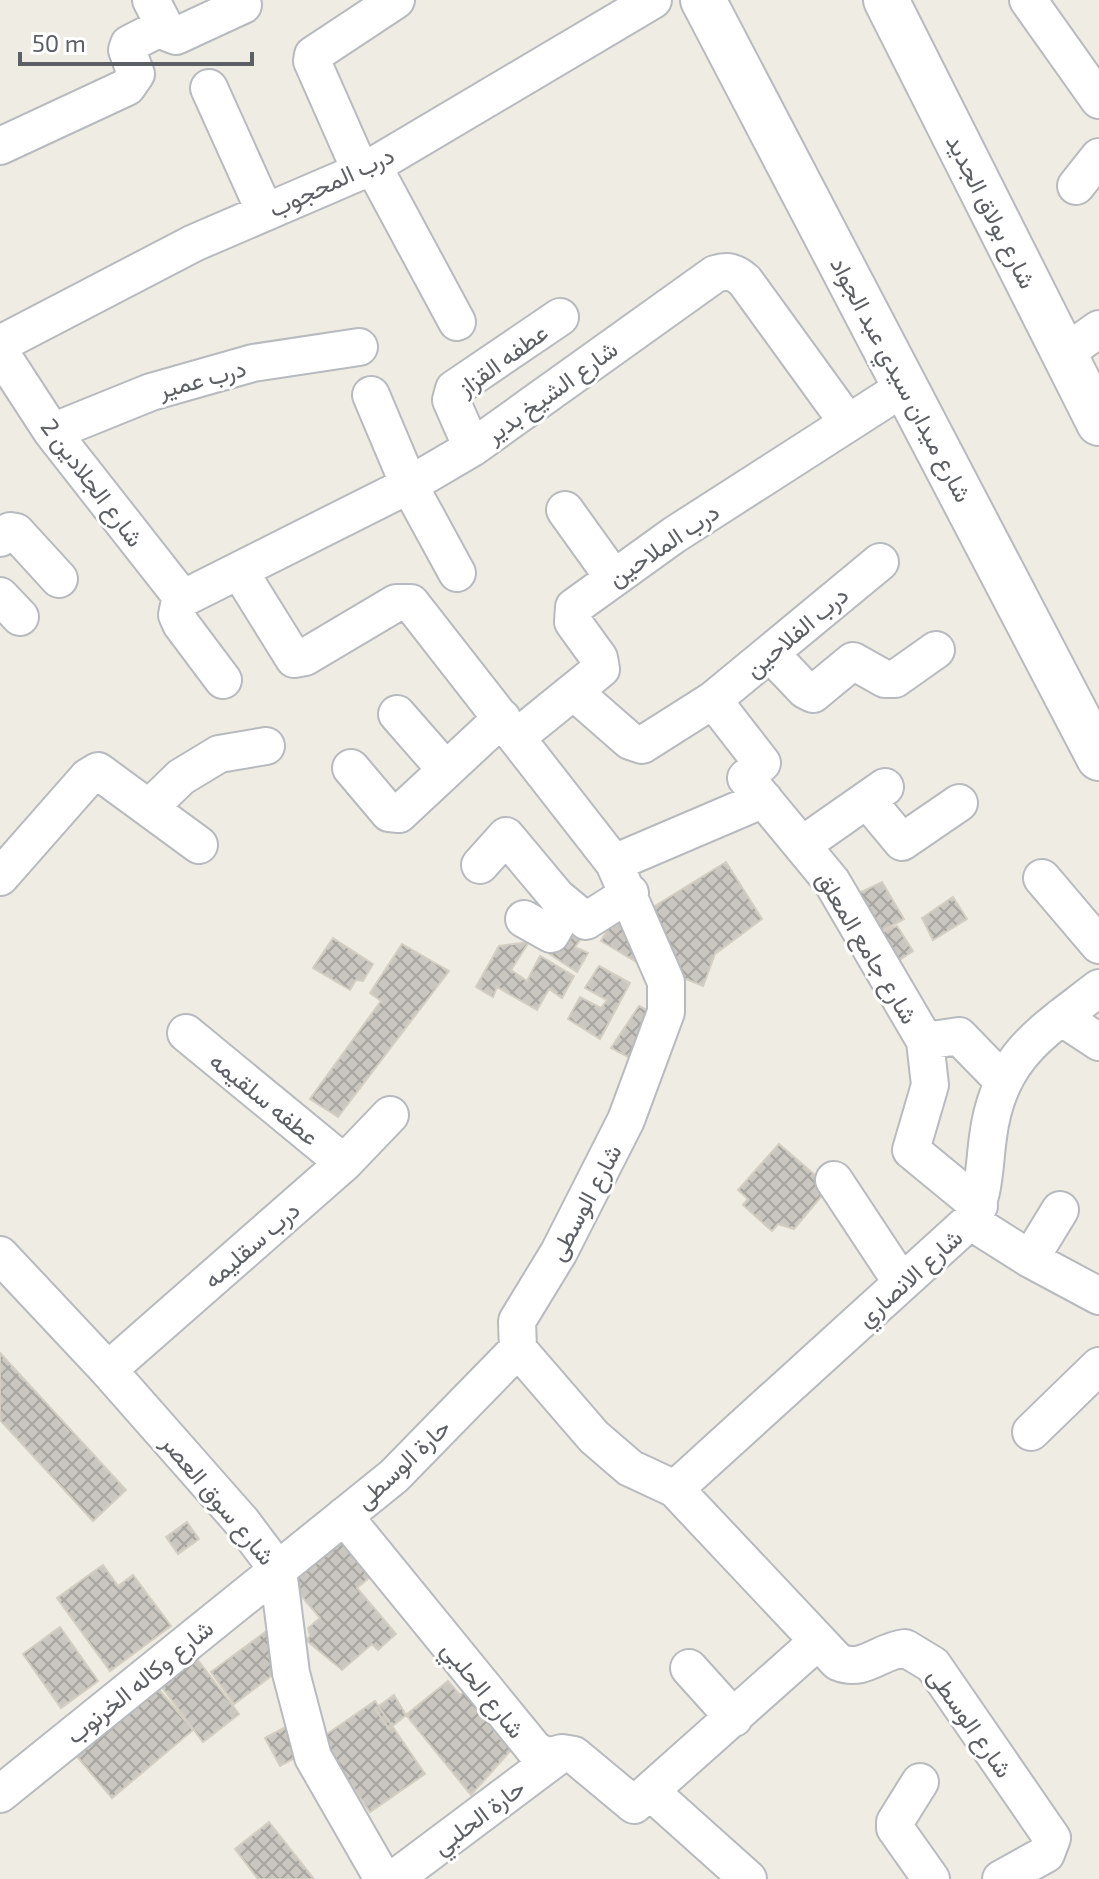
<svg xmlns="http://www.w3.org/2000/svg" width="1099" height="1879" viewBox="0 0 1099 1879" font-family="'Exo 2',Vazirmatn,sans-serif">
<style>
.building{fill:url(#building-cross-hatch);stroke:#d4cec2;stroke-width:2}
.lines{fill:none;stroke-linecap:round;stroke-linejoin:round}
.minor-casing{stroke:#b7babe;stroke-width:40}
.tertiary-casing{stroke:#b7babe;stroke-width:48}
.minor{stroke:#fff;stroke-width:36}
.tertiary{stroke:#fff;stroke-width:44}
.labels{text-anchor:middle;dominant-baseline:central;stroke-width:6;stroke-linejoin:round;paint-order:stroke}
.street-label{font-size:24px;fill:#5c6065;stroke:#fff}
</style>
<defs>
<pattern id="building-cross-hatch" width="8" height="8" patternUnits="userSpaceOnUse" patternTransform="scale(2)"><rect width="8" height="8" fill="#cac7c1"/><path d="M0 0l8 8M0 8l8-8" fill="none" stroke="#a7a5a0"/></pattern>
</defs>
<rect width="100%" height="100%" fill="#efece4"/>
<path class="building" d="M 726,862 L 762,919 L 715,954 L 703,986 L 671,973 L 647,911 Z
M 882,882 L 904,919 L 874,935 L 855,895 Z
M 953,897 L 967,919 L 933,940 L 922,918 Z
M 622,906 L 644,942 L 635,961 L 601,941 Z
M 566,919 L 585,933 L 575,947 L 588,953 L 577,972 L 545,951 Z
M 897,926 L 913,951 L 892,965 L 874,935 Z
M 333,938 L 373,964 L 363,981 L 356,980 L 350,990 L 313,968 Z
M 529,942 L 511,970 L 527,981 L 540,956 L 574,976 L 562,998 L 549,989 L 537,1010 L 497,987 L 493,997 L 476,987 L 499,946 Z
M 402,944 L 449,971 L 338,1117 L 310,1099 L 381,1001 L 370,993 Z
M 599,966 L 630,983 L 600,1039 L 568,1019 L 580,997 L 601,1008 L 607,1000 L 585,988 Z
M 639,1006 L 653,1013 L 634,1060 L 611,1048 Z
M 779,1144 L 829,1187 L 794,1229 L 778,1224 L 772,1231 L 743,1205 L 748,1199 L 738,1190 Z
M 0,1353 L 126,1490 L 93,1521 L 0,1420 Z
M 187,1522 L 199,1539 L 178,1554 L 166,1537 Z
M 341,1532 L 376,1572 L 357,1588 L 396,1634 L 378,1650 L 372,1644 L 342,1670 L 306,1640 L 310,1636 L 308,1628 L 320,1618 L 287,1579 Z
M 103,1565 L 118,1586 L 133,1575 L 171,1626 L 110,1671 L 57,1598 Z
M 60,1627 L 98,1681 L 61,1708 L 23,1654 Z
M 269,1629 L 286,1665 L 234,1704 L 211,1672 Z
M 191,1651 L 239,1714 L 203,1742 L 155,1678 Z
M 150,1679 L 193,1730 L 112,1798 L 69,1747 Z
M 448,1681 L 460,1695 L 472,1686 L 508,1722 L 494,1732 L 511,1750 L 471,1795 L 406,1715 Z
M 394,1695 L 406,1715 L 389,1729 L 375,1709 Z
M 375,1701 L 425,1774 L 370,1812 L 320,1739 Z
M 291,1724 L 306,1752 L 280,1766 L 265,1738 Z
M 269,1822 L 314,1879 L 258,1879 L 235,1849 Z"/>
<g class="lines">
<defs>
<path id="minor" d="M 151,0 L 168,33 L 176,36 L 243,5
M 1028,0 L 1099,100
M 209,88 L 265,212
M 0,146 L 127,87 L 136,74 L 127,50 L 129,44 L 164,26
M 373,166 L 457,322
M 361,172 L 312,61 L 313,55 L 396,0
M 1076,186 L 1099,157
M 0,344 L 194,243 L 373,166 L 653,0
M 0,352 L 52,432 L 176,590 L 186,597 L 409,485 L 472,448 L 715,274 C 728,270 735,272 745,281 L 848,423
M 1064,354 L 1099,329
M 371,395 L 409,485 L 457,573
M 52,432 L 151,392 L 253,363 L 359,347
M 472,448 L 451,400 L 454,389 L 560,317
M 565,510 L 613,577
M 0,538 L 10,531 L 16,532 L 59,579
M 240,572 L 294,659 L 305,657 L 396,603 L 411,603 L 614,863 L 666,982 L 666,1012 L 626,1120 L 559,1252 L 517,1321 L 518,1349 L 594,1437 L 630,1468 L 675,1489 L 838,1662 C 864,1673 879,1651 905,1648 L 933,1665 L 1052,1838 L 1046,1854 L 1001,1879
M 181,595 L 177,615 L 181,624 L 223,680
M 0,596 L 20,617
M 770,653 L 805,690 L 813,694 L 853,661 L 885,679 L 895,679 L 936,650
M 574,692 L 630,741 L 642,745 L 713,700 L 880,562
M 713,700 L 762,763 L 746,778 L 832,882 L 925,1041 L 930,1085 L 911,1150 L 979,1206
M 397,714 L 446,770
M 517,737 L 601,669 L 599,658 L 573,622 L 574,607 L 674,535 L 906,386
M 351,768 L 389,813 L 399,814 L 502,718
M 867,800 L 902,842 L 959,803
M 149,808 L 181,777 L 219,754 L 266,746
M 802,845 L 885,787
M 614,863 L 764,799
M 480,865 L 506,836 L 557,897 L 586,921 L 630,893
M 0,877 L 88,777 L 98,771 L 199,845
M 1042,878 L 1099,945
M 524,919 L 551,934 L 567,906
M 1061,1017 L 1099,1042
M 186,1033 L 344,1163
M 925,1041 L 959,1036 L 1002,1080
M 834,1180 L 902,1283
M 970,1221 L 1030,1259 L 1099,1296
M 0,1255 L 108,1370 L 242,1522 L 278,1570 L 291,1673 L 313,1757 L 383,1879
M 1030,1259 L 1060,1210
M 108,1370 L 344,1163 L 390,1115
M 1031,1432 L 1099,1366
M 675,1489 L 970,1221 C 985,1196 984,1165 988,1137 C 998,1057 1040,1034 1099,988
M 344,1516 L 534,1749 L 547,1757 L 562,1753 L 574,1755 L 634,1805 L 817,1642
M 689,1668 L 734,1718
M 920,1782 L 895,1822 L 895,1828 L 931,1879
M 652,1793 L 748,1879
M 0,1794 L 394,1476 L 518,1349
M 394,1879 L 562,1753"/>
<path id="tertiary" d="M 703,0 L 1099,758
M 886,0 L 1099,423"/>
</defs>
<use href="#minor" class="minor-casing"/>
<use href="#tertiary" class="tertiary-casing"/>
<use href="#minor" class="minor"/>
<use href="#tertiary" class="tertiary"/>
</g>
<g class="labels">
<g class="street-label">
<text transform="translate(331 181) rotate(-25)">درب المحجوب</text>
<text transform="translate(992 211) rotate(63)">شارع بولاق الجديد</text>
<text transform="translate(502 359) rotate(-36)">عطفه القزاز</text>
<text transform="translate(202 378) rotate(-15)">درب عمير</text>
<text transform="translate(902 379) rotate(62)">شارع ميدان سيدي عبد الجواد</text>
<text transform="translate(551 391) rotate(-36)">شارع الشيخ بدير</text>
<text transform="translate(93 482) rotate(53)">شارع الجلادين 2</text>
<text transform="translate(663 544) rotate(-34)">درب الملاحين</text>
<text transform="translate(796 631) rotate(-40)">درب الفلاحين</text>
<text transform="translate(868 947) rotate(59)">شارع جامع المعلق</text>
<text transform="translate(265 1098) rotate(39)">عطفه سلقيمه</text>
<text transform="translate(584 1202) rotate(-62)">شارع الوسطى</text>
<text transform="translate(251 1244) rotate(-41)">درب سقليمه</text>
<text transform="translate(909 1277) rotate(-42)">شارع الانصاري</text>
<text transform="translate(402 1463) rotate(-43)">حارة الوسطى</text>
<text transform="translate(219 1499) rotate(50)">شارع سوق العصر</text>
<text transform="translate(139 1681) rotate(-39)">شارع وكاله الخرنوب</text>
<text transform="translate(484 1689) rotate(51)">شارع الحلبي</text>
<text transform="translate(971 1722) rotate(55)">شارع الوسطى</text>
<text transform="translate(478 1816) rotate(-37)">حارة الحلبي</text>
</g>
</g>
<path d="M20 52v12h232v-12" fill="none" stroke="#5c6065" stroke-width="4"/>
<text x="32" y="52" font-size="24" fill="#5c6065" stroke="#ffffff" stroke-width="6" paint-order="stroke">50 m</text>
</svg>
